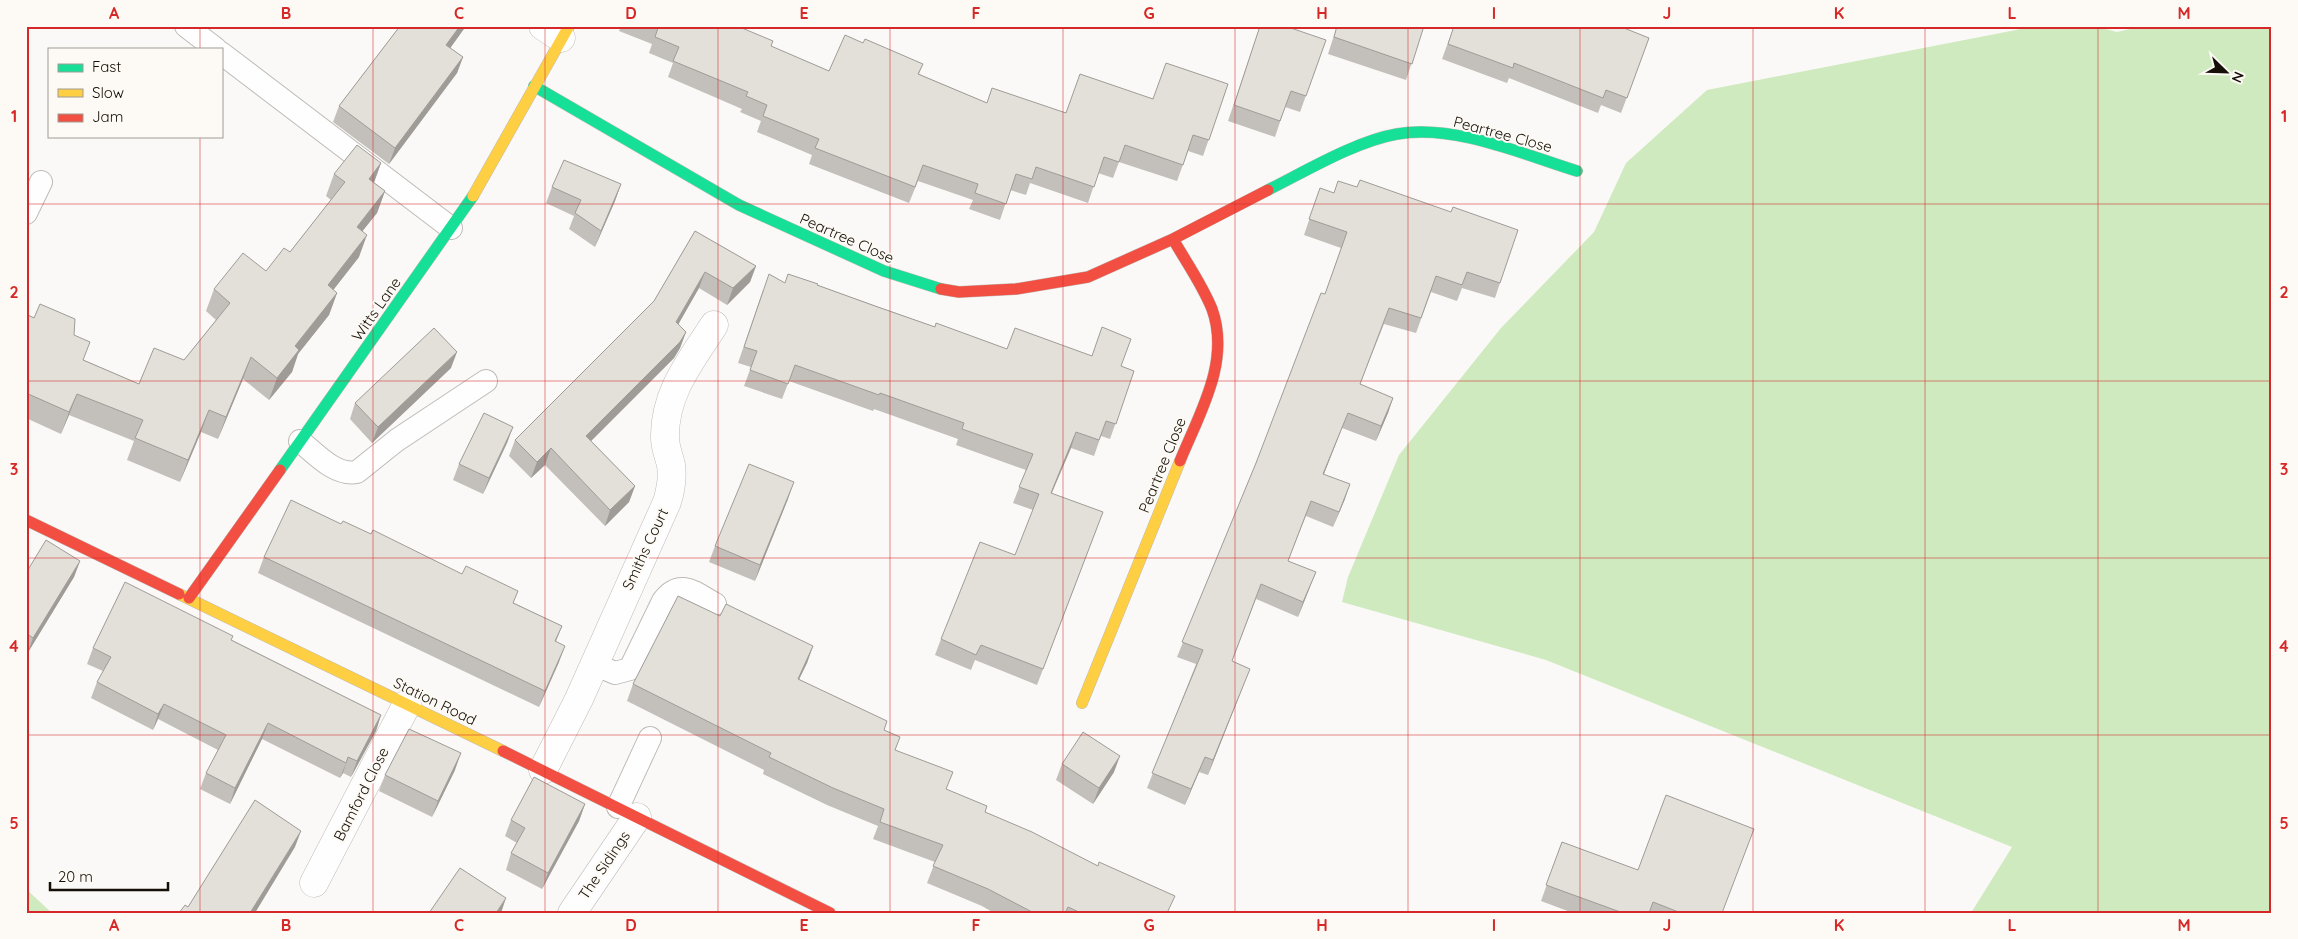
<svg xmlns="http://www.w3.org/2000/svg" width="2298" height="939" viewBox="0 0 2298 939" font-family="Quicksand,sans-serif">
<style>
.green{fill:#ceeabe}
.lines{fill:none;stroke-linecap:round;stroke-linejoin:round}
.lane-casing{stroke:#bfbbb6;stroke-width:24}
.street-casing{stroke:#bfbbb6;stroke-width:29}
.fast-casing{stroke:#bfbbb6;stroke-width:12}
.slow-casing{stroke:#bfbbb6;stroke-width:12}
.jam-casing{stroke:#bfbbb6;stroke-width:12}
.lane{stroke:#fefefe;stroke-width:22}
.street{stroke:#fefefe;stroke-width:28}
.fast{stroke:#16e098;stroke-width:11}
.slow{stroke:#ffcf43;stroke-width:11}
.jam{stroke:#f24e42;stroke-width:11}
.wall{fill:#c3c0bb}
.shaded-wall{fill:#9f9c98}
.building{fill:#e3dfd9;stroke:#9f9c98}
.grid{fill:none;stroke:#d62828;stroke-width:1;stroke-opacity:0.55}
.labels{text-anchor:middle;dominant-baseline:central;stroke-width:4;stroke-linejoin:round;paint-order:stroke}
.street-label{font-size:15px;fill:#151007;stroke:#fdfaf5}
.neatline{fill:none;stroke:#d62828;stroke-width:2}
.grid-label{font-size:16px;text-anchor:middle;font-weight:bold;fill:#d62828}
</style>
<rect width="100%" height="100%" fill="#fbf9f7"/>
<path class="green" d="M 2036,26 L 2094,26 L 2117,32 L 2143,26 L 2272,26 L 2272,913 L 1971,913 L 2012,847 L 1546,660 L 1342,602 L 1348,577 L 1399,455 L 1501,328 L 1594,232 L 1626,163 L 1707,90 Z
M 26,889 L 52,913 L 26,913 Z"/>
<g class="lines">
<defs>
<path id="lane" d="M 186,26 L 216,49
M 221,53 L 451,228
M 26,213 L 41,182
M 300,441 C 316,454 335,476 357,472 L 397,440 L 486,381
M 594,664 L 615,673 L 630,669 L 663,601 C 680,578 695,593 715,604
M 618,807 L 650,738"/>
<path id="street" d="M 543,26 L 561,38
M 543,770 L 579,699 L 667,502 C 671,489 673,478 671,465 C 669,456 665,447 665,438 C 664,393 691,361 714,325
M 314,883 L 407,704
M 572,913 L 637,817"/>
<path id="fast" d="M 534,86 L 739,205 L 884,271 L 941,289
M 1268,190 C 1306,171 1356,141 1397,134 C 1455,124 1522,154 1577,171
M 280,470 L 473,196"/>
<path id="slow" d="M 473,196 L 569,26
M 179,594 L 503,751
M 1082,703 L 1180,461"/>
<path id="jam" d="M 1173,239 C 1186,262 1202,284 1212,309 C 1231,362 1199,414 1180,461
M 941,289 L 959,292 L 1016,289 L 1088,277 L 1173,239 L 1268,190
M 26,520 L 179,594
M 189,598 L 280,470
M 503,751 L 830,913"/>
</defs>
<use href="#lane" class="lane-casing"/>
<use href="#street" class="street-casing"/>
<use href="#fast" class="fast-casing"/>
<use href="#slow" class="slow-casing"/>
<use href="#jam" class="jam-casing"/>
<use href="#lane" class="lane"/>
<use href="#street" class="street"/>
<use href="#fast" class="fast"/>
<use href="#slow" class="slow"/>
<use href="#jam" class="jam"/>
</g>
<path class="wall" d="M 400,26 L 466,26 L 450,48 L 463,57 L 457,73 L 389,164 L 333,122 L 339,106 Z
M 621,26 L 744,26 L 743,28 L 771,47 L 829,71 L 863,43 L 923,64 L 919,74 L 987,103 L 1066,113 L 1153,98 L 1228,84 L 1203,156 L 1188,151 L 1177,181 L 1119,162 L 1113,178 L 1098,173 L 1088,203 L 1030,183 L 1026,195 L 1010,190 L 1000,220 L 969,209 L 973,200 L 918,181 L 909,203 L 809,164 L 812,155 L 757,132 L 761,121 L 740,112 L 742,109 L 668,77 L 673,63 L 649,53 L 652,44 L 619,31 Z
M 1260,26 L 1326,40 L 1300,112 L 1285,107 L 1275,137 L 1228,121 Z
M 1337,26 L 1424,26 L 1406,80 L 1328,54 Z
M 1454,26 L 1649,38 L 1621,113 L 1601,105 L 1598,113 L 1509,78 L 1507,83 L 1442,59 Z
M 381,163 L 374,183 L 385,191 L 377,213 L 362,231 L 359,257 L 333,290 L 337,293 L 329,315 L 298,354 L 292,372 L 269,400 L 243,379 L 218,439 L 201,432 L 180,482 L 127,460 L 134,441 L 69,415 L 61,434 L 26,418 L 26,314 L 74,335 L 84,360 L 139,384 L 184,360 L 216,320 L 206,311 L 214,289 L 266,271 L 290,252 L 331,200 L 326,196 L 334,174 Z
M 621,184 L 615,201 L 595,247 L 569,229 L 574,216 L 546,203 L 552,187 Z
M 1320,188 L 1500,283 L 1495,298 L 1462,288 L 1457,301 L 1431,292 L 1416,333 L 1384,324 L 1360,384 L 1393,398 L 1388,413 L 1376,441 L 1342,428 L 1324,474 L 1345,499 L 1333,527 L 1306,516 L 1288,561 L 1310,587 L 1298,617 L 1256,599 L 1232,661 L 1244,684 L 1208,775 L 1199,772 L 1185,805 L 1147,788 L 1196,664 L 1177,657 L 1325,294 L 1341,248 L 1304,235 Z
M 695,231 L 756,266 L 750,282 L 727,305 L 699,288 L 678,324 L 686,332 L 680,348 L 674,358 L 591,441 L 635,486 L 629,502 L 605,526 L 545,465 L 531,478 L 509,456 L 515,440 L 654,301 Z
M 785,283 L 817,285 L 935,327 L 1007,349 L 1121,366 L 1134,371 L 1110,439 L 1101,436 L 1094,456 L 1071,448 L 1052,493 L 1097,528 L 1037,685 L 975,660 L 971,670 L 935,655 L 941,639 L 1015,555 L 1033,510 L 1013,503 L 1026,470 L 956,445 L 958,439 L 874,409 L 873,411 L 789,381 L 782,399 L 744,386 L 751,367 L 738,363 L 763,290 Z
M 451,368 L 372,443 L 350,419 L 355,403 Z
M 513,427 L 507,443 L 483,494 L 453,480 L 459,464 Z
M 788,499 L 755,581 L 709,562 L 715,546 Z
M 341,524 L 371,534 L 562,626 L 556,642 L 559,662 L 539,707 L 258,573 L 264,557 Z
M 80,561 L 74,577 L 27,654 L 26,653 L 26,573 Z
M 720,616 L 813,646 L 807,663 L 799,679 L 884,730 L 895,750 L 946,789 L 985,812 L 1169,913 L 994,913 L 982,906 L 927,883 L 935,862 L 873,839 L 878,826 L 827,805 L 763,774 L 764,770 L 627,701 L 633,684 Z
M 232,640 L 381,715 L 376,731 L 351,777 L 343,773 L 340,778 L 262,739 L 230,804 L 200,789 L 206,773 L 218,750 L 158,719 L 153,730 L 91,698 L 97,682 L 103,671 L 87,664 L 93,648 Z
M 1062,764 L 1114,772 L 1093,804 L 1056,780 Z
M 455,770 L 432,817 L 379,791 L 385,775 Z
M 585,804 L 579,821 L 542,889 L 506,870 L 511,853 L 517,843 L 505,836 L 511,820 Z
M 1562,842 L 1722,913 L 1573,913 L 1541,901 Z"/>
<path class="shaded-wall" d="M 460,26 L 466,26 L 441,61 L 446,45 Z
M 463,57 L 457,73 L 389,164 L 395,148 Z
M 381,163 L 373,185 L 369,179 Z
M 621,184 L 615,201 L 595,247 L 601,231 Z
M 385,191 L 377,213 L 349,248 L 357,227 Z
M 367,235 L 359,257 L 320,307 L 328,285 Z
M 756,266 L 750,282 L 727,305 L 733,288 Z
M 705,272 L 699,288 L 670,339 L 676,322 Z
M 337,293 L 329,315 L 298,354 L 292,372 L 269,400 L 277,378 L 295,346 Z
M 686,332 L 680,348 L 674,358 L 580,452 L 586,436 Z
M 457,352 L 451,368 L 372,443 L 378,427 Z
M 251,357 L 243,379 L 218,439 L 226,417 Z
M 77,394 L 69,415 L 61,434 L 69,412 Z
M 1393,398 L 1388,413 L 1376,441 L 1381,426 Z
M 209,410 L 201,432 L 180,482 L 188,460 Z
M 1348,413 L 1342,428 L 1318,489 L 1323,474 Z
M 513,427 L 507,443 L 483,494 L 489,478 Z
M 1076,432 L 1071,448 L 1045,508 L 1051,493 Z
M 551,448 L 545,465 L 531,478 L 537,462 Z
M 794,482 L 788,499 L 755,581 L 760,565 Z
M 1350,484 L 1345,499 L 1333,527 L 1339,512 Z
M 635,486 L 629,502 L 605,526 L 610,510 Z
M 80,561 L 74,577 L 27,654 L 33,638 Z
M 1316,572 L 1298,617 L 1303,602 Z
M 565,646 L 559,662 L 539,707 L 545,691 Z
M 813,646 L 807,663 L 791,696 L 798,679 Z
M 1250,669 L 1244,684 L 1208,775 L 1213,760 Z
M 164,704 L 158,719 L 153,730 L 158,714 Z
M 381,715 L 376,731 L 351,777 L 357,761 Z
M 268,723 L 262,739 L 230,804 L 235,788 Z
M 461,753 L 455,770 L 432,817 L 438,801 Z
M 1120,756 L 1114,772 L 1093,804 L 1099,788 Z
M 348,757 L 343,773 L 340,778 L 346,763 Z
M 1205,757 L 1199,772 L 1185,805 L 1191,789 Z
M 585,804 L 579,821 L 542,889 L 548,873 Z
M 301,831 L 295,847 L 255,913 L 250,913 Z
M 506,898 L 501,913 L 496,913 Z"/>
<path class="building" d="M 400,26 L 460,26 L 446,45 L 463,57 L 395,148 L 339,106 Z
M 653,26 L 743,26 L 742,28 L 773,41 L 771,46 L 829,71 L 845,35 L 863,43 L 865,39 L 923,64 L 918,74 L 987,103 L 992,88 L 1066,113 L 1080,74 L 1153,99 L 1166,63 L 1228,84 L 1209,140 L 1193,135 L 1183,165 L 1125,145 L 1119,162 L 1104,157 L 1094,187 L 1036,167 L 1032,179 L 1016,174 L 1006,204 L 975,193 L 978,184 L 923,165 L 915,187 L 815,148 L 819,139 L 763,116 L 767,105 L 746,96 L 748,92 L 673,61 L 679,47 L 655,37 L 658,28 Z
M 1260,26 L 1285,26 L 1326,40 L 1306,96 L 1291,91 L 1280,121 L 1234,105 Z
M 1337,26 L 1424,26 L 1412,64 L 1334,37 Z
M 1454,26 L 1619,26 L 1649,38 L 1627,98 L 1606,90 L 1603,98 L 1514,63 L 1513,68 L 1448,44 Z
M 357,145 L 381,163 L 369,179 L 385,191 L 357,227 L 367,235 L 328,285 L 337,293 L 295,346 L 299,350 L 277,378 L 251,357 L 226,417 L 209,410 L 188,460 L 135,438 L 143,420 L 77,394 L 69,412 L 26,393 L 26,314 L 34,318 L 40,304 L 75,319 L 74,335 L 90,342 L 83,360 L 139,384 L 154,348 L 184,360 L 230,303 L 214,289 L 243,253 L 266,271 L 284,248 L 290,252 L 345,182 L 334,174 Z
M 564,160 L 621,184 L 601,231 L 575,213 L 581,200 L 552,187 Z
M 1360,180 L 1451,212 L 1453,207 L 1518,230 L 1500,283 L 1467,272 L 1462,285 L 1436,276 L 1421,318 L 1389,308 L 1360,384 L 1393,398 L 1381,426 L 1348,413 L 1323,474 L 1350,484 L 1339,512 L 1311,501 L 1288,561 L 1316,572 L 1303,602 L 1261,584 L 1232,661 L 1250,669 L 1213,760 L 1205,757 L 1191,789 L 1152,773 L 1203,650 L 1182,642 L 1256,463 L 1321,293 L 1325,294 L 1347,232 L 1309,219 L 1320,188 L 1334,193 L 1338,181 L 1357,187 Z
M 695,231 L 756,266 L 733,288 L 705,272 L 676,322 L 686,332 L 680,342 L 586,436 L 635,486 L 610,510 L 551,448 L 537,462 L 515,440 L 654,301 Z
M 769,274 L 785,283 L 788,274 L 818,284 L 817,285 L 875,306 L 935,327 L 936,323 L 1007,349 L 1015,328 L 1092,356 L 1102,327 L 1131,339 L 1121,366 L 1134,371 L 1116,424 L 1106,421 L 1099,440 L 1076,432 L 1051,493 L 1103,512 L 1043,669 L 981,645 L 976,655 L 941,639 L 980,542 L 1015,555 L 1039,494 L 1019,487 L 1033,454 L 962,429 L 964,423 L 880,393 L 879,395 L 795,365 L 788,384 L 750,370 L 757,351 L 744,347 Z
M 434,328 L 457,352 L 378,427 L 355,403 Z
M 484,413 L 513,427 L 489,478 L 459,464 Z
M 749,464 L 794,482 L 760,565 L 715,546 Z
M 291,500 L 341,524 L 343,521 L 371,534 L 373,530 L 462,574 L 466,566 L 518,591 L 513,603 L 562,626 L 555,641 L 565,646 L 545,691 L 264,557 Z
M 46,540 L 80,561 L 33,638 L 26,633 L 26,573 Z
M 125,582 L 233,636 L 231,640 L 381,715 L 357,761 L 348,757 L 346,763 L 268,723 L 235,788 L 206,773 L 226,735 L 164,704 L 158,714 L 97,682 L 111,657 L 93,648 Z
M 678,596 L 720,616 L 726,604 L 813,646 L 798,679 L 887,721 L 884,730 L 900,737 L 895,750 L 953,772 L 946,789 L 987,806 L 985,812 L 1032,832 L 1098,866 L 1099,862 L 1175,896 L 1167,913 L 1081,913 L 1068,907 L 1065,913 L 1034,913 L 988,889 L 933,866 L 943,845 L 880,822 L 884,809 L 833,788 L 769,757 L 771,753 L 633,684 Z
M 409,729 L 461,753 L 438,801 L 385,775 Z
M 1083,732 L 1120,756 L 1099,788 L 1062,764 Z
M 534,777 L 585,804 L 548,873 L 511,853 L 525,828 L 511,820 Z
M 1666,795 L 1754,829 L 1722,913 L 1681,913 L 1653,902 L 1649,913 L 1623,913 L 1546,885 L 1562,842 L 1638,870 Z
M 255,800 L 301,831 L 250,913 L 179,913 L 185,905 L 188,907 Z
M 460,868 L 506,898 L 496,913 L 429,913 Z"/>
<path class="grid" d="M 200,26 L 200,49M 373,26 L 373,913M 545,26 L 545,913M 718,26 L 718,913M 890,26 L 890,913M 1063,26 L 1063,913M 1235,26 L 1235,913M 1408,26 L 1408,913M 1580,26 L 1580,913M 1753,26 L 1753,913M 1925,26 L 1925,913M 2098,26 L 2098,913M 200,136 L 200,913M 26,204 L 2272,204M 26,381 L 2272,381M 26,558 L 2272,558M 26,735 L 2272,735"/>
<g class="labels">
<g class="street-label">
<text transform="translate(1503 134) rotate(15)">Peartree Close</text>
<text transform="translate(847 238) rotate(24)">Peartree Close</text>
<text transform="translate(376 309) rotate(-55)">Witts Lane</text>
<text transform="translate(1162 465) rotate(-68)">Peartree Close</text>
<text transform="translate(645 549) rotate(-65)">Smiths Court</text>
<text transform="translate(435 701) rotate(26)">Station Road</text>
<text transform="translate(361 794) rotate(-63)">Bamford Close</text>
<text transform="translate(604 865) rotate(-56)">The Sidings</text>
</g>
</g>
<rect width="2298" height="939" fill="none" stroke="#fdfaf5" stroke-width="55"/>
<rect x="48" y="48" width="175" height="90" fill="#fdfaf5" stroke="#a09c96"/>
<rect x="58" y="64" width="25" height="8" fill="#16e098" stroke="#a09c96"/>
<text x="92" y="72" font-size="15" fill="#151007">Fast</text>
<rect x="58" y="89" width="25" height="8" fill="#ffcf43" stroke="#a09c96"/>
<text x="92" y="98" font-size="15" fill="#151007">Slow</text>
<rect x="58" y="114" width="25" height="8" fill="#f24e42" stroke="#a09c96"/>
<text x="92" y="122" font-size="15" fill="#151007">Jam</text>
<g transform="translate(2226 72) rotate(113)" stroke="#fdfaf5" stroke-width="4" paint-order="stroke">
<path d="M0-4L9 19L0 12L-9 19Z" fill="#151007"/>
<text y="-8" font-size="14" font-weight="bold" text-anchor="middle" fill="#151007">N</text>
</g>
<path d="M50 882v8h118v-8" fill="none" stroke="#151007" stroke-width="2.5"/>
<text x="58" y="882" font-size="15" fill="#151007" stroke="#fdfaf5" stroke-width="4" paint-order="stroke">20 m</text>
<rect x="28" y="28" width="2242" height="884" class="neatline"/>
<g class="grid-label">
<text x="114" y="19">A</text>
<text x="286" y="19">B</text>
<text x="459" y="19">C</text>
<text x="631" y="19">D</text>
<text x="804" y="19">E</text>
<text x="976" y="19">F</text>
<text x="1149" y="19">G</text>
<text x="1322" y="19">H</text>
<text x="1494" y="19">I</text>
<text x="1667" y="19">J</text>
<text x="1839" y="19">K</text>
<text x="2012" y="19">L</text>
<text x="2184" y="19">M</text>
<text x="14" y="122">1</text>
<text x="2284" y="122">1</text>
<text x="14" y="298">2</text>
<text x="2284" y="298">2</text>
<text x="14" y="475">3</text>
<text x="2284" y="475">3</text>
<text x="14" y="652">4</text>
<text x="2284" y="652">4</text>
<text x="14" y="829">5</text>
<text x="2284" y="829">5</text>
<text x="114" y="931">A</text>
<text x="286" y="931">B</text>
<text x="459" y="931">C</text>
<text x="631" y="931">D</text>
<text x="804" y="931">E</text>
<text x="976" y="931">F</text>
<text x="1149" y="931">G</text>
<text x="1322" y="931">H</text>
<text x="1494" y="931">I</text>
<text x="1667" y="931">J</text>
<text x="1839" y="931">K</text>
<text x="2012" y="931">L</text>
<text x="2184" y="931">M</text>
</g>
</svg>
